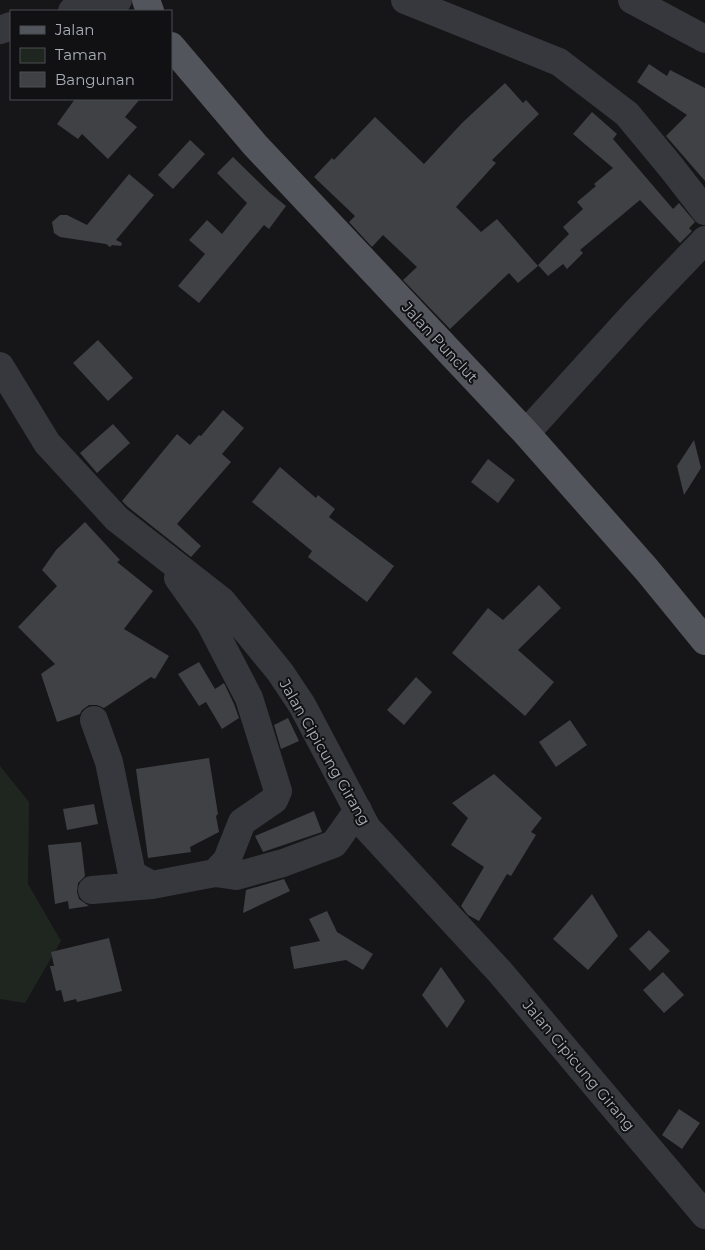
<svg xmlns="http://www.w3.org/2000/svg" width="705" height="1250" viewBox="0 0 705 1250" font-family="Montserrat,sans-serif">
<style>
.green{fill:#1e261f}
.building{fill:#404145}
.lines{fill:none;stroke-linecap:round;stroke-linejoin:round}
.minor{stroke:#37383d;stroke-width:28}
.major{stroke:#53555c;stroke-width:28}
.labels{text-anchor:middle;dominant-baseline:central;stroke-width:4;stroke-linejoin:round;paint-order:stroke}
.street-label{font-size:15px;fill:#a8adb8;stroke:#111113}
</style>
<rect width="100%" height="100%" fill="#161618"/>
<path class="green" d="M 0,766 L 29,802 L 28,884 L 61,941 L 25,1003 L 0,999 Z"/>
<path class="building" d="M 649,64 L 667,76 L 670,70 L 705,88 L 705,181 L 666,136 L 687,115 L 637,82 Z
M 505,83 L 523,103 L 526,100 L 539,114 L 492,160 L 496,163 L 456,207 L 481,232 L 497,219 L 538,266 L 518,283 L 509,273 L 450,329 L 403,280 L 417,267 L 383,235 L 372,247 L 349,222 L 355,216 L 314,177 L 332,158 L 334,160 L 375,117 L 424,164 L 462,123 Z
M 75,99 L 140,99 L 125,117 L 137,127 L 108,159 L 82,134 L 78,139 L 57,124 Z
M 592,112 L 617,134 L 613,139 L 673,209 L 679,203 L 695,222 L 689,228 L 692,231 L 680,243 L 640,200 L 580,250 L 583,253 L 567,269 L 563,264 L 548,276 L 538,265 L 569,234 L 563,227 L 583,209 L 577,202 L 596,186 L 594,184 L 613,168 L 573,134 Z
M 190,140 L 205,154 L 173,189 L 158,175 Z
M 233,157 L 270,193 L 286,206 L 269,229 L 264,225 L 199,303 L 178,286 L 205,254 L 189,240 L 207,220 L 222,234 L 247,203 L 217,173 Z
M 129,174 L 154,195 L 116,240 L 122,243 L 121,246 L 112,245 L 110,247 L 106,244 L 60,237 L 54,233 L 52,222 L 60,215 L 67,215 L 87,225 Z
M 98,340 L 133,378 L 108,401 L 73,363 Z
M 223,410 L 244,428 L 222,454 L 231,462 L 177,524 L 201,546 L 191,557 L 128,507 L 122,501 L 177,434 L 190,445 L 199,435 L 201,436 Z
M 113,424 L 130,443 L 97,473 L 80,453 Z
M 694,440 L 701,468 L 684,495 L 677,466 Z
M 488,459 L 515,480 L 498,503 L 471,482 Z
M 280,467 L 316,498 L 318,495 L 335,509 L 329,517 L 394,566 L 367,602 L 308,557 L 312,551 L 252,502 Z
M 85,522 L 120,560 L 117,562 L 153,591 L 124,629 L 169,656 L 155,679 L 151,677 L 104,708 L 97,705 L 89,705 L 82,710 L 80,714 L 57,722 L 41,674 L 55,664 L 18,627 L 57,586 L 42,570 L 56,550 Z
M 539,585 L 561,608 L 518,650 L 554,682 L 525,716 L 452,653 L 488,608 L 503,620 Z
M 199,662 L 215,689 L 224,683 L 234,704 L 239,718 L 222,729 L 206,702 L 199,706 L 178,674 Z
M 416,677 L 432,692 L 404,725 L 387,710 Z
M 288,718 L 299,741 L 281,749 L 274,725 Z
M 570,720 L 587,745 L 556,767 L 539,742 Z
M 209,758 L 218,814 L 216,816 L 219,832 L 190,847 L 191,852 L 148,858 L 136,769 Z
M 494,774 L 542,818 L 531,832 L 536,835 L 511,876 L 507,874 L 479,921 L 468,915 L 461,906 L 484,867 L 451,845 L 468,818 L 452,803 Z
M 94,804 L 98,824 L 67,830 L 63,809 Z
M 314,811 L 322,832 L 263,852 L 255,836 Z
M 81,842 L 85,876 L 78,883 L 77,892 L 79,899 L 89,906 L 69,909 L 68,901 L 55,904 L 48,845 Z
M 284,879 L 290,891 L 243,913 L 246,890 Z
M 592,894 L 618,936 L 588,970 L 553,939 Z
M 327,911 L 337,932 L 373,954 L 363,970 L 346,960 L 294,969 L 290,947 L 320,941 L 309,919 Z
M 649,930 L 670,951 L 650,971 L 629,949 Z
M 109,938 L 122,991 L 77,1002 L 76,999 L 64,1002 L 61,990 L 56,991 L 50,966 L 54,966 L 51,952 Z
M 441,967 L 465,1001 L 447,1028 L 422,995 Z
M 663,972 L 684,995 L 664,1013 L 643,990 Z
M 679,1109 L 700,1123 L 682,1149 L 662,1135 Z"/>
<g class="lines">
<path class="minor" d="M 405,0 L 559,62 L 627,114 L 671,167 L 705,211
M 632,0 L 705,39
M 72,11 L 118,0
M 0,30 L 11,26
M 0,366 L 47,443 L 117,519 L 222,601 L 280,672 L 302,705 L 367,828 L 500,972 L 705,1215
M 526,433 L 635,313 L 705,240
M 178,578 L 210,623 L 249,698 L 278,791 L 274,800 L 242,822 L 227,860 L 215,873
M 94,720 L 109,762 L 132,874 L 152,885
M 92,890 L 152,885 L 215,873 L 236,876 L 283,863 L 334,844 L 358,810"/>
<path class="major" d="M 146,0 L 150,11
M 171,46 L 255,145 L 526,433 L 647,570 L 705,641"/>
</g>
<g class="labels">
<g class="street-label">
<text transform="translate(440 342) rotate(47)">Jalan Punclut</text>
<text transform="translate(325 752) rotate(60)">Jalan Cipicung Girang</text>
<text transform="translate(579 1065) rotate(50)">Jalan Cipicung Girang</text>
</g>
</g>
<rect x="10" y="10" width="162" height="90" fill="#111113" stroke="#4d4f55"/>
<rect x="20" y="26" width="25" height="8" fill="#53555c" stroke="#4d4f55"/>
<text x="55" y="35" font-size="15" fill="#a8adb8">Jalan</text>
<rect x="20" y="48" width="25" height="15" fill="#1e261f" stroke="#4d4f55"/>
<text x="55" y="60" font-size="15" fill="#a8adb8">Taman</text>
<rect x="20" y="72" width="25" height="15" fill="#404145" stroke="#4d4f55"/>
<text x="55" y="85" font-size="15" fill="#a8adb8">Bangunan</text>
</svg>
